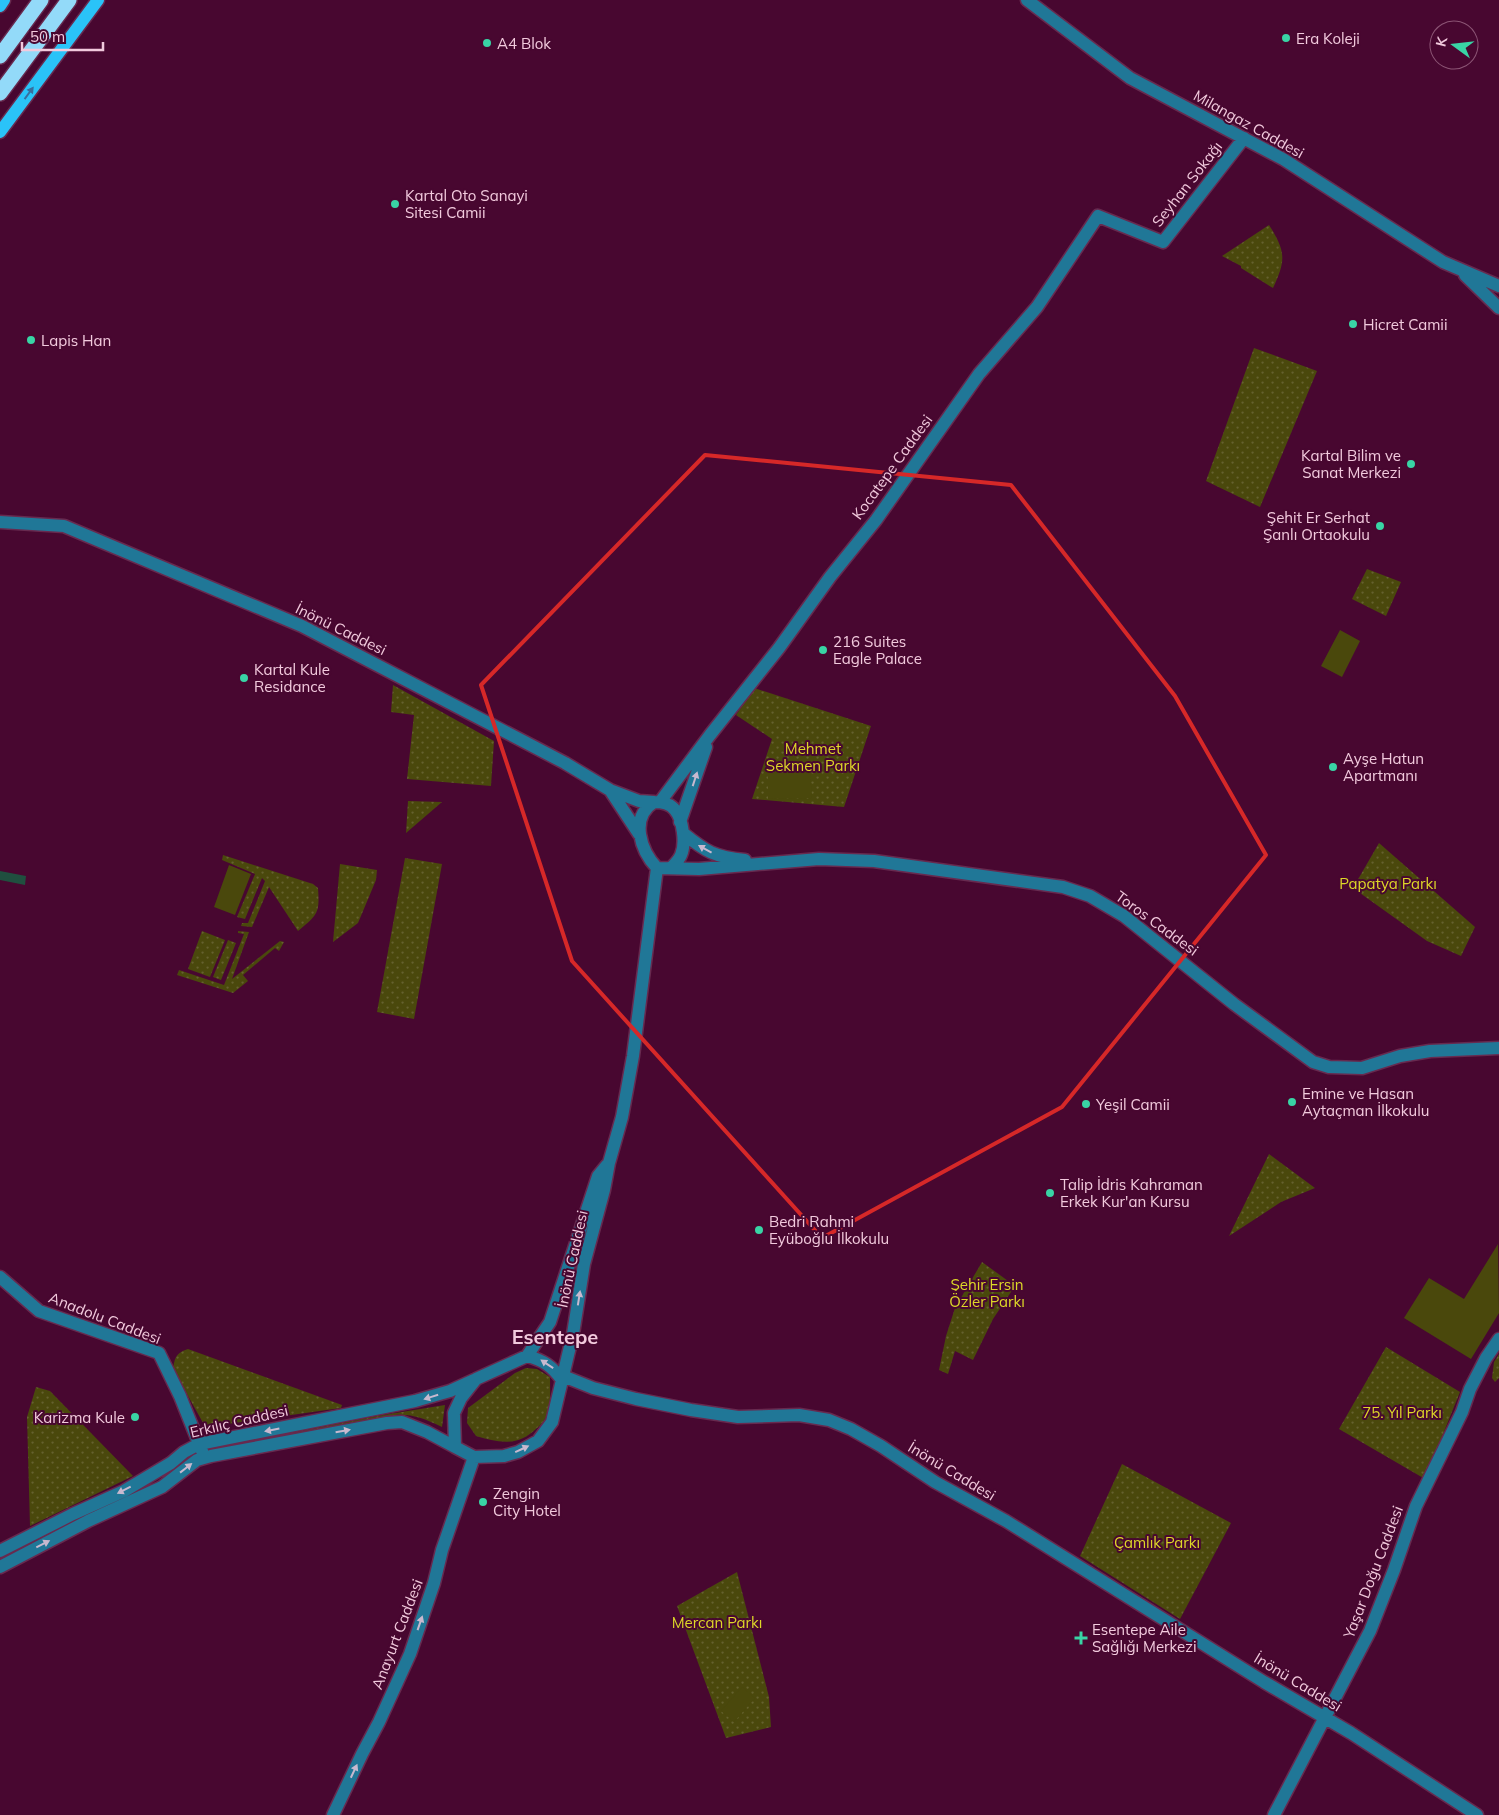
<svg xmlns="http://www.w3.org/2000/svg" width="1499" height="1815" viewBox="0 0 1499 1815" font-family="Mulish,sans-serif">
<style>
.grass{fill:url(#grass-dots)}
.garden{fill:#4a480c}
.water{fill:#204f3f}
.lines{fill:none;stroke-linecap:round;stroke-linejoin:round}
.minor-casing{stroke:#672a4f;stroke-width:15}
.major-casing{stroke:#672a4f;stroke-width:15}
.highway-casing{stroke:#672a4f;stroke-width:18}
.minor{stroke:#207797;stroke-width:12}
.major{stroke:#2ac3f8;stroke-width:12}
.highway{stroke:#93daf9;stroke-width:15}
.oneway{fill:#386e9e}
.oneway2{fill:#c8b9cf}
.marked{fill:none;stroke:#d62828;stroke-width:4;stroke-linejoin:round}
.poi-dot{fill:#39d4a5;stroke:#480730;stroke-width:2}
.labels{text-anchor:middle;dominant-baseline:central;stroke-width:4;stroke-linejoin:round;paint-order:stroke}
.poi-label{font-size:15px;fill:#f2cadd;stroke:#480730;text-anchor:start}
.street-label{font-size:15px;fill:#f2cadd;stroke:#480730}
.park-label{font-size:15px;fill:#ddd828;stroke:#480730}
.district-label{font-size:20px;font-weight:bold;fill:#f2cadd;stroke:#480730}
</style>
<defs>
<pattern id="grass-dots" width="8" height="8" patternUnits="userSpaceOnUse" patternTransform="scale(1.25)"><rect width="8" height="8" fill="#4a480c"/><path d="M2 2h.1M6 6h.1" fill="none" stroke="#65612f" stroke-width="1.8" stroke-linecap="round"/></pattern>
</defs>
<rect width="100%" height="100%" fill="#480730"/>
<path class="grass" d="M 1269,225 C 1286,252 1286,260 1273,288 L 1241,268 L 1241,266 L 1222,256 Z
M 1254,348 L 1317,371 L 1260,507 L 1206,481 Z
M 1367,569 L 1401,582 L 1386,616 L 1352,599 Z
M 393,685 L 494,741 L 491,786 L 407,779 L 414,715 L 391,712 Z
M 754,688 L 871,726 L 844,807 L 752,799 L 772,739 L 736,715 Z
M 408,801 L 442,802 L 406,833 Z
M 1379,843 L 1475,927 L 1461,956 L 1427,941 L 1353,888 Z
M 223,855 L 313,884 L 318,888 C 320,914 317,915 298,931 L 269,887 L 252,927 L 241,926 L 242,923 L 248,923 L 265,881 L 262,878 L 245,919 L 237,917 L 255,874 L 222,860 Z
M 405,858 L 442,864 L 414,1019 L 377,1012 Z
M 340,864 L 377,870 L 376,880 L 358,923 L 333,942 Z
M 202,931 L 225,940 L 210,977 L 188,969 Z
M 238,931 L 249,932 L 232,979 L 280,941 L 284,942 L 279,951 L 275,948 L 243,975 L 248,981 L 233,993 L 177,975 L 179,970 L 224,985 L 244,934 L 238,933 Z
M 228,940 L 236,943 L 221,980 L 213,977 Z
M 1269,1154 L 1315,1188 L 1281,1202 L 1229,1236 Z
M 982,1262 L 1015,1286 L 993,1319 L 973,1360 L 955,1351 L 948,1374 L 939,1370 L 946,1336 L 955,1308 Z
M 1386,1347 L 1460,1392 L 1425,1479 L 1339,1429 Z
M 188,1349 L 342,1405 L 341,1408 L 213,1426 L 207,1430 L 173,1369 C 175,1357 176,1353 188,1349 Z
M 1499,1354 L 1499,1378 L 1495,1382 L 1492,1378 L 1494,1362 Z
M 526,1368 L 537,1369 L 550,1377 C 550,1388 551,1402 548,1412 C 546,1419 542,1424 537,1428 C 518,1447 499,1443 476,1436 L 467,1423 L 468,1408 L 515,1373 Z
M 36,1387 L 50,1391 L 133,1476 L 30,1526 L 27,1417 Z
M 445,1405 L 442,1427 C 425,1419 413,1414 395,1415 L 206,1452 L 205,1450 L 377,1416 Z
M 1122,1464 L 1231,1523 L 1180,1619 L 1080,1556 Z
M 737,1572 L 769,1697 L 771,1727 L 726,1738 L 677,1606 Z"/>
<path class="garden" d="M 1340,630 L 1360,641 L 1342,677 L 1321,666 Z
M 810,772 L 812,798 L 768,799 L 768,773 Z
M 229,865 L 251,874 L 235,915 L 214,907 Z
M 1498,1244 L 1499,1313 L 1471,1359 L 1404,1318 L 1429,1278 L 1464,1299 Z
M 742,1687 L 755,1698 L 734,1722 L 721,1711 Z"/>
<path class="water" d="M 0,871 L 26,876 L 25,885 L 0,880 Z"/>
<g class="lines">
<defs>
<path id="minor" d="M 1027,0 L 1130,78 L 1283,159 L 1443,262 L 1499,286
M 1465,275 L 1499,308
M 0,522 L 64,526 L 302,626 L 565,763 L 610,790 L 639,801 L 654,802
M 610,790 L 639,834
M 660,802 L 710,735 L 779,648 L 830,577 L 876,520 L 979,374 L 1037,307 L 1098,216 L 1163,242 L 1244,138
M 680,822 L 706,747
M 683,833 C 706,852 715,857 745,860
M 671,868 C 675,864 679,860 681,855 C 686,844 683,819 675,810 C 670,803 662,802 654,802 C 629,818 641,851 657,868 L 699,869 L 819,859 L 874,861 L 1063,887 L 1090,896 L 1124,916 L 1234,1004 L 1313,1062 L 1329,1067 L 1362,1068 L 1400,1056 L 1430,1051 L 1499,1048
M 0,1277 L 39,1311 L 159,1353 L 180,1396 L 202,1451
M 527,1356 L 550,1322 L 598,1176 L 607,1165
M 562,1380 L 568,1378 L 593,1388 L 636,1399 L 691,1410 L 738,1417 L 799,1415 L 829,1420 L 851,1429 L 881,1446 L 935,1482 L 1006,1521 L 1264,1682 L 1351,1733 L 1477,1815
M 562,1380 C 552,1366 543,1360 527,1356 L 476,1379 L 461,1398 L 454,1413 L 455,1447 L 474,1457 L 504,1456 L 518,1452 L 538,1441 L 552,1422 L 573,1334 L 584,1264 L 604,1190 L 609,1163 L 622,1117 L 633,1056 L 657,868
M 0,1551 L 73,1514 L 124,1491 L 171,1463 L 184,1452 L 199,1444 L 415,1401 L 450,1391 L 474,1380
M 0,1567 L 88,1521 L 162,1487 L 197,1460 L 211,1456 L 387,1423 L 402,1422 L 427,1432 L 455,1447
M 333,1815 L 362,1754 L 379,1722 L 410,1654 L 434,1583 L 442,1550 L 474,1457
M 1274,1815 L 1370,1631 L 1394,1570 L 1416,1506 L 1462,1412 L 1470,1389 L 1486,1358 L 1499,1339"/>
<path id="major" d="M 0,6 L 4,0
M 0,132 L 98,0"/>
<path id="highway" d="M 0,56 L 41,0
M 0,93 L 69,0"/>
</defs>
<use href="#minor" class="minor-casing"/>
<use href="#major" class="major-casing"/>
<use href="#highway" class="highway-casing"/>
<use href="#minor" class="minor"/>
<use href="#major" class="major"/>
<use href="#highway" class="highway"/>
</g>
<defs><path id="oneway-solid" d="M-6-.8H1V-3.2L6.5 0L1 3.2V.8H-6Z" transform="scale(1.25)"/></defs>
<use class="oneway" href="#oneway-solid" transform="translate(29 93) rotate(-54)"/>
<g class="oneway2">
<use href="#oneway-solid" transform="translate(695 779) rotate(-72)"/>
<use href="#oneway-solid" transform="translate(705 849) rotate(-151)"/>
<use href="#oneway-solid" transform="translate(579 1298) rotate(-81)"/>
<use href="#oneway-solid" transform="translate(547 1364) rotate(-146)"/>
<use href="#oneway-solid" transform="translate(431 1397) rotate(163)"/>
<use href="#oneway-solid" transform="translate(272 1430) rotate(169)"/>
<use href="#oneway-solid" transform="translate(343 1431) rotate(-10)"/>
<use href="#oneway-solid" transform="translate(522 1449) rotate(-25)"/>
<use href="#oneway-solid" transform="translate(186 1468) rotate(-38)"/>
<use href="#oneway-solid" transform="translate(124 1490) rotate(153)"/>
<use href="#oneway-solid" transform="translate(43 1544) rotate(-27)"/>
<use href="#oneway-solid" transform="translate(420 1623) rotate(-71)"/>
<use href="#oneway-solid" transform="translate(354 1771) rotate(-65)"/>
</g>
<path class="marked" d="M 705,455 L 1011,485 L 1175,696 L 1266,855 L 1062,1107 L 822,1238 L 572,961 L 481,685 Z"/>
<g class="poi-dot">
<circle cx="1286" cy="38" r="5"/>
<circle cx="487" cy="43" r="5"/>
<circle cx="395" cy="204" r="5"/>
<circle cx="1353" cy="324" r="5"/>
<circle cx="31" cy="340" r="5"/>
<circle cx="1411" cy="464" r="5"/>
<circle cx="1380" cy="526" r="5"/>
<circle cx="823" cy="650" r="5"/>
<circle cx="244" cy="678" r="5"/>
<circle cx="1333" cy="767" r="5"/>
<circle cx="1292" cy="1102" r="5"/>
<circle cx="1086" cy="1104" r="5"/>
<circle cx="1050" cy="1193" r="5"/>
<circle cx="759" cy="1230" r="5"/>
<circle cx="135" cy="1417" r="5"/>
<circle cx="483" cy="1502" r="5"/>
<path d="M1078.5 1630.5h5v5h5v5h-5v5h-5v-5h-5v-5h5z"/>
</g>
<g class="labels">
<g class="poi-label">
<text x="1296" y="38">Era Koleji</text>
<text x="497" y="43">A4 Blok</text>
<text x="405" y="195">Kartal Oto Sanayi<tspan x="405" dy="17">Sitesi Camii</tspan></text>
<text x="1363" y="324">Hicret Camii</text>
<text x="41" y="340">Lapis Han</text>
<text x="1401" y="455" text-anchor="end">Kartal Bilim ve<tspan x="1401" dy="17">Sanat Merkezi</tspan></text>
<text x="1370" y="517" text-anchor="end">Şehit Er Serhat<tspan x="1370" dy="17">Şanlı Ortaokulu</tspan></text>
<text x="833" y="641">216 Suites<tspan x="833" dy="17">Eagle Palace</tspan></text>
<text x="254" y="669">Kartal Kule<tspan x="254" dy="17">Residance</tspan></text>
<text x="1343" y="758">Ayşe Hatun<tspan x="1343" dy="17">Apartmanı</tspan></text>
<text x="1302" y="1093">Emine ve Hasan<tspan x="1302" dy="17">Aytaçman İlkokulu</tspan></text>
<text x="1096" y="1104">Yeşil Camii</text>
<text x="1060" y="1184">Talip İdris Kahraman<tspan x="1060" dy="17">Erkek Kur'an Kursu</tspan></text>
<text x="769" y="1221">Bedri Rahmi<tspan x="769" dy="17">Eyüboğlu İlkokulu</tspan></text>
<text x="125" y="1417" text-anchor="end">Karizma Kule</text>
<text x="493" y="1493">Zengin<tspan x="493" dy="17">City Hotel</tspan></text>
<text x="1092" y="1629">Esentepe Aile<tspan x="1092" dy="17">Sağlığı Merkezi</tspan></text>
</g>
<g class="street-label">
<text transform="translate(1249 124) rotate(29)">Milangaz Caddesi</text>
<text transform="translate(1187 184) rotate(-52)">Seyhan Sokağı</text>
<text transform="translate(892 467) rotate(-54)">Kocatepe Caddesi</text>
<text transform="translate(341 629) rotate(26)">İnönü Caddesi</text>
<text transform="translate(1157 923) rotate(36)">Toros Caddesi</text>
<text transform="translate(572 1259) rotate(-78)">İnönü Caddesi</text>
<text transform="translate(105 1318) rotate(21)">Anadolu Caddesi</text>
<text transform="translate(239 1421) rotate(-13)">Erkılıç Caddesi</text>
<text transform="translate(952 1471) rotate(31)">İnönü Caddesi</text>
<text transform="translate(1373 1572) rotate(-69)">Yaşar Doğu Caddesi</text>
<text transform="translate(397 1634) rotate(-69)">Anayurt Caddesi</text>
<text transform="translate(1298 1682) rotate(31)">İnönü Caddesi</text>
</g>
<g class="park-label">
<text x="813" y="748">Mehmet<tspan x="813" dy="17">Sekmen Parkı</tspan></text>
<text x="1388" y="883">Papatya Parkı</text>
<text x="987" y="1284">Şehir Ersin<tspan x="987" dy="17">Özler Parkı</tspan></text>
<text x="1402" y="1412">75. Yıl Parkı</text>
<text x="1157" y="1542">Çamlık Parkı</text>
<text x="717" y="1622">Mercan Parkı</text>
</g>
<g class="district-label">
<text x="555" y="1336">Esentepe</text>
</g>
</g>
<g transform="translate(1454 45) rotate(285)"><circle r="24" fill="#480730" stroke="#8c5575"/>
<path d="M0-4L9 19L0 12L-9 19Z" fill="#39d4a5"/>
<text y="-8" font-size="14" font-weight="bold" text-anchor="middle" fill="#f2cadd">K</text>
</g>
<path d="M22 42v8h81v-8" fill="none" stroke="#f2cadd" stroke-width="2.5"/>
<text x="30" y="42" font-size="15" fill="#f2cadd" stroke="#480730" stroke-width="4" paint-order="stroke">50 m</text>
</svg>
